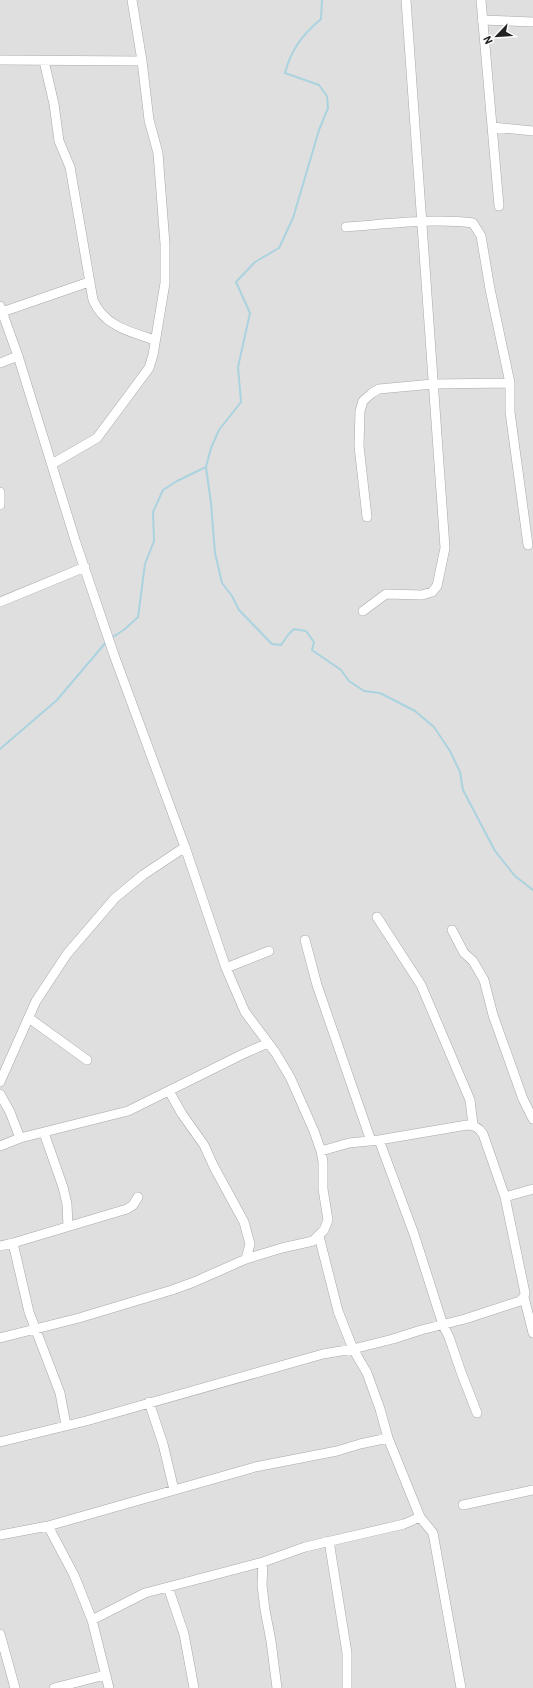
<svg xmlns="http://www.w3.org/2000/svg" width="533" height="1688" viewBox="0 0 533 1688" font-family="Barlow,sans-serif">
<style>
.residential{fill:#e0dfdf}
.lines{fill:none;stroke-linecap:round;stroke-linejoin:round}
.stream{stroke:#aad3df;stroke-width:2}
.minor-casing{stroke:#a9a9a9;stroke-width:10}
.minor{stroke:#fff;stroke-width:9}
</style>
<rect width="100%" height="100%" fill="#f2efe9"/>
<path class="residential" d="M 0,0 L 533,0 L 533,1688 L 0,1688 Z"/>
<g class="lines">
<path class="stream" d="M 206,467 L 211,503 L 215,553 L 222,583 L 232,596 L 239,610 L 272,644 L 281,645 L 288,635 L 294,629 L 306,631 L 314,642 L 312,650 L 341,670 L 349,681 L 364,691 L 380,693 L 415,711 L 434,727 L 450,751 L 460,772 L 463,790 L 495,851 L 515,876 L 533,890
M 110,639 L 125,629 L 138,617 L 145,564 L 154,541 L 153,512 L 163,490 L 177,481 L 206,467 L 211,448 L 219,430 L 241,402 L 238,367 L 250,313 L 236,282 L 255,262 L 279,248 L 293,218 L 319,130 L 328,108 L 327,96 L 319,85 L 285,73 C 291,50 302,35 321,19 L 322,0
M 0,749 L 57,700 L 107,641"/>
<defs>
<path id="minor" d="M 481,0 L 499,206
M 482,20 L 533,22
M 0,60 L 142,61
M 44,61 L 54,104 L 59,141 L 70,167 L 93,300 C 104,326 130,332 155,340
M 492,127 L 533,131
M 346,227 C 388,224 432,218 473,223 L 481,236 L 490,289 L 510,383
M 0,306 L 18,356 L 76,543 L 114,655 L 185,847 L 226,968
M 2,312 L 89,282
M 0,363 L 18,356
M 52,464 L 97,438 L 149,368 L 153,355 L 165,283 L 165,244 L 158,153 L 149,120 L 142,61 L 132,0
M 0,492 L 0,505
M 367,517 L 359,446 L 360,411 L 363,401 L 372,393 L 379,389 L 433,384 L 510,383 L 510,412 L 528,545
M 0,602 L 85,567
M 363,611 L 386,594 L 422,595 L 432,592 L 437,586 L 445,548 L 406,0
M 377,917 L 421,985 L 470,1100 L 473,1125
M 452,930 L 464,953 L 473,961 L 484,980 L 493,1015 L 523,1099 L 533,1119
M 305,940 L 317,985 L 371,1141
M 29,1018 L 87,1060
M 0,1082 L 36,1001 L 67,954 L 115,898 L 143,875 L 185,847
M 169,1091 L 182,1114 L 204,1145 L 214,1167 L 244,1222 L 250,1244 L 246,1259
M 0,1094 L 10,1112 L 20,1138 L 0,1146
M 44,1133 L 63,1187 L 67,1204 L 68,1226
M 20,1138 L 128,1111 L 243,1054 L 268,1043
M 379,1140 L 414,1234 L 443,1325 L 449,1337 L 461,1372 L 477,1413
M 321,1151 L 349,1143 L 379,1140 L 467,1125 C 475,1125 479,1128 483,1134 L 505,1197 L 533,1189
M 0,1246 L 13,1243
M 524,1297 L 533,1333
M 0,1338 L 79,1318 L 172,1290 L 194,1282 L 246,1259 L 282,1248 L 313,1241 L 324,1230 L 328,1220 L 323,1189 L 323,1162 L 321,1151 L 314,1131 L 290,1077 L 275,1052 L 245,1012 L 226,968 L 269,951
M 149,1402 L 163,1444 L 174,1490
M 66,1425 L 60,1393 L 29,1312 L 13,1243 L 127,1209 L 133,1205 L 138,1197
M 0,1442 L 86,1421 L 323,1354 L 353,1349 L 393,1339 L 421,1330 L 465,1319 L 520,1301 L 524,1297 L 525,1293 L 505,1197
M 463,1505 L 533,1490
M 420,1517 L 433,1533 L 461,1688
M 48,1526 L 74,1575 L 92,1620 L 109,1688
M 0,1535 L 48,1526 L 255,1467 L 337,1451 L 360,1444 L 388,1438
M 329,1541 L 347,1653 L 347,1688
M 263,1562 L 262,1585 L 265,1610 L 271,1641 L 277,1688
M 168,1587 L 263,1562 L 305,1547 L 404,1524 L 420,1517 L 388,1438 L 380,1409 L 367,1373 L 353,1349 L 338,1311 L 319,1236
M 92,1620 L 145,1593 L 168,1587 L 184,1634 L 194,1688
M 0,1634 L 15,1688
M 54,1688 L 105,1675"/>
</defs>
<use href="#minor" class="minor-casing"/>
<use href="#minor" class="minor"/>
</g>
<g transform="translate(497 36) rotate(245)" stroke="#ffffff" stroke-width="3" paint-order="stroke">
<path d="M0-3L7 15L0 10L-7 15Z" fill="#222222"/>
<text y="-6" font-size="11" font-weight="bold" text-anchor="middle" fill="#222222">N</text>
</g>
</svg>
